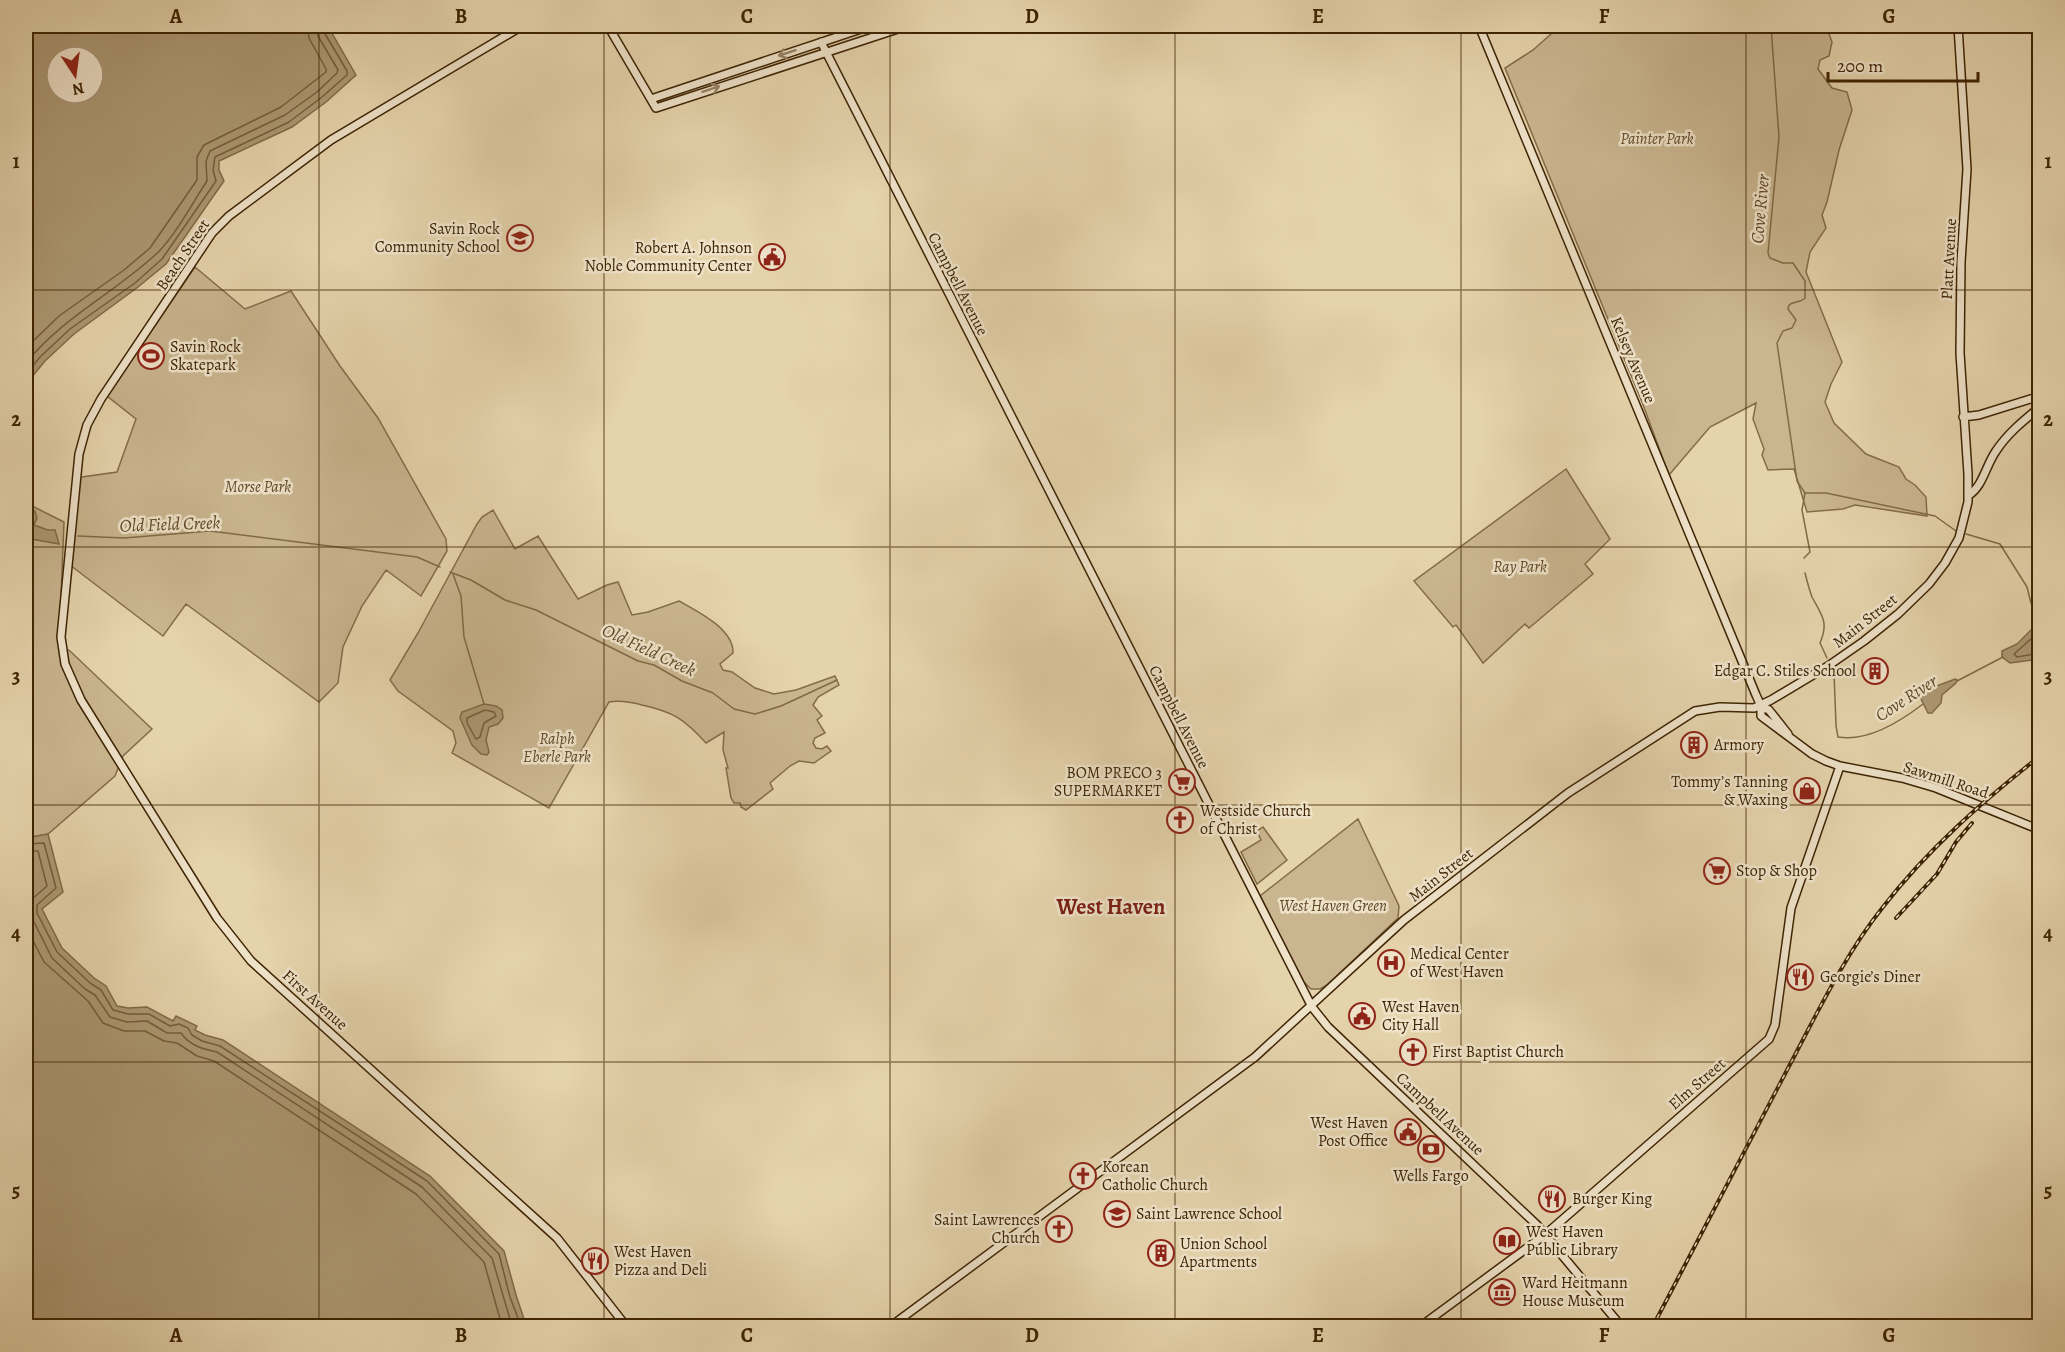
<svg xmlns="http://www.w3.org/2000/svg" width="2065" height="1352" viewBox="0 0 2065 1352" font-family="Alegreya,serif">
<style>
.green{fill:#c9b58f;stroke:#846c49;stroke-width:1.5}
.water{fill:#ac9873;stroke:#806a46;stroke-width:1.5;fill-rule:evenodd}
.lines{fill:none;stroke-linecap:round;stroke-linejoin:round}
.shore{stroke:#755e3b;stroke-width:1.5}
.stream{stroke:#806a46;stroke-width:1.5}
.secondary-casing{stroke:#3e2403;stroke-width:10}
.secondary{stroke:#eee2c9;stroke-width:7}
.rail-casing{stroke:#3e2403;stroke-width:4}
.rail{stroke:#eee2c9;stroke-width:1.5;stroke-dasharray:4.5;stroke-linecap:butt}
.oneway{stroke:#968366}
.grid{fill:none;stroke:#3e2403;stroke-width:1.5;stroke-opacity:0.55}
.labels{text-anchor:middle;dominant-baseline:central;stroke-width:5;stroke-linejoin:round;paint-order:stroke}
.park-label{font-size:16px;font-style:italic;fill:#614826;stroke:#eee2c9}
.poi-label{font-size:16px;fill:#3e2403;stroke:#eee2c9;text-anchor:start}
.street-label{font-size:16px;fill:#3e2403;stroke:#eee2c9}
.water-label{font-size:18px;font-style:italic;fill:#5f4725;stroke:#eee2c9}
.district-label{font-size:22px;font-weight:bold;fill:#7a1f14;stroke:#eee2c9}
.neatline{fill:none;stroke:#3e2403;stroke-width:2}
.grid-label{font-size:20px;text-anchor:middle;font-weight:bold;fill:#3e2403}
</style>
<rect width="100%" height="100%" fill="#e5d3ac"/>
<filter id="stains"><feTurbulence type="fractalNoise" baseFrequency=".00333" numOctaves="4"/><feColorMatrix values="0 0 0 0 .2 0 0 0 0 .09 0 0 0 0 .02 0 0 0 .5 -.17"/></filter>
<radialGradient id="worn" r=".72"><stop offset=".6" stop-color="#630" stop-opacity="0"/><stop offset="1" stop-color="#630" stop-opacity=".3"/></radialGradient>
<path class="green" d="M 1548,26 L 1857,26 L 1828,31 L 1832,42 L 1829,56 L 1820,60 L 1818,69 L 1832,88 L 1847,92 L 1852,110 L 1839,150 L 1827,202 L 1822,215 L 1826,228 L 1810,252 L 1806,272 L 1842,362 L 1831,384 L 1825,402 L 1834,423 L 1866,454 L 1899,467 L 1906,479 L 1915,485 L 1926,497 L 1927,516 L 1855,505 L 1843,509 L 1807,512 L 1794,469 L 1768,470 L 1762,455 L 1764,449 L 1753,419 L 1756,403 L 1710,427 L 1669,475 L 1642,402 L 1505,68 L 1533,50 L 1551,34 Z
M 195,267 L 245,309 L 291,291 L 340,366 L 378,418 L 446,539 L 447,551 L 421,596 L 386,570 L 362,606 L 343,647 L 338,683 L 319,702 L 186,604 L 163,636 L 66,562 L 75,478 L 117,472 L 136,419 L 107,396 Z
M 1566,469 L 1610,539 L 1585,564 L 1593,574 L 1529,628 L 1525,624 L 1483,663 L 1456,625 L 1453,627 L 1414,581 Z
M 26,503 L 64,522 L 59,645 L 70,651 L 152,729 L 123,756 L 115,776 L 48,834 L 26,838 Z
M 493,510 L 515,549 L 538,536 L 578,599 L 607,585 L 618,582 L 632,615 L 648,612 L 679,601 C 697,611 734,629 733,653 L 720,664 L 723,670 L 732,672 L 755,688 L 774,694 L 796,690 L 835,676 L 839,685 L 818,697 L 813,705 L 822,716 L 817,720 L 825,733 L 815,738 L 813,743 L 816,748 L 822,749 L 827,746 L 831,751 L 814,763 L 799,761 L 790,766 L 770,783 L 773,789 L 746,810 L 741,807 L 740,803 L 734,803 L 731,798 L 726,768 L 728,768 L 723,750 L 724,732 L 706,743 C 684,719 674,712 642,705 C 631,702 620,700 609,702 L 549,808 L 452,753 L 456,743 L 453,731 L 398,691 L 390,680 L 418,633 L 477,524 L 482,517 Z
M 1358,819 L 1399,906 L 1398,918 L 1327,985 L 1320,989 L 1311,989 L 1304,982 L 1260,896 Z
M 1263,827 L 1287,860 L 1257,884 L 1241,852 L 1261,840 L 1257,831 Z"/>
<path class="water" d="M 26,26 L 338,26 L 329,28 L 356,75 L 326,102 L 292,127 L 219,161 L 219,170 L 224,181 L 166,264 L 138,287 L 74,334 L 45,361 L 26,384 ZM 57,57 L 93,57 L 93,93 L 57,93 Z
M 26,507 L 35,511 L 37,518 L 34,525 L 48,530 L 55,530 L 59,544 L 26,538 L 26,525 L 30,517 L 26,512 Z
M 2039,622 L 2039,659 L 2010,663 L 2002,657 L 2002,651 L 2017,644 Z
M 1955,679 L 1957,680 L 1956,683 L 1942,695 L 1941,703 L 1932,713 L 1928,713 L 1918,693 Z
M 484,704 L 496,706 L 502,710 L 503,718 L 498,724 L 489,727 L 486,740 L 489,752 L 487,755 L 481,754 L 472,745 L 460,718 L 462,712 Z
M 48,834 L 63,892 L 42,909 L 62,948 L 94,978 L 106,986 L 117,1006 L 128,1008 L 147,1007 L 173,1021 L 176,1016 L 197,1026 L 195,1030 L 205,1035 L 223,1040 L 430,1176 L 504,1251 L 516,1295 L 525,1322 L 528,1326 L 26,1326 L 26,838 Z"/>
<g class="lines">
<path class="shore" d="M 26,348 L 59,316 L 124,270 L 150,248 L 197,180 L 197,157 L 204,145 L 281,107 L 326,72 L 326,69 L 309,38 L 307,26
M 26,363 C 61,319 112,294 154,256 C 174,239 192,203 207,181 L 206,161 L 210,151 L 285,115 L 317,92 L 337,73 L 338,70 L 318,36 L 316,26
M 26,374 L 40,357 L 70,329 L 135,283 L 162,259 L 216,181 L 213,170 L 215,157 L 289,122 L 322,97 L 347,75 L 347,71 L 324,32 L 324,26
M 2040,631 L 2014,654 L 2017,657 L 2040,653
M 485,710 L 494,712 L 496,716 L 484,723 L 480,737 L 476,739 L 467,723 L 467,718 Z
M 26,844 L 44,843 L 56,888 L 37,905 L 37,913 L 57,952 L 90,983 L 101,990 L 113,1010 L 128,1014 L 149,1014 L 170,1026 L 179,1024 L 188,1028 L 192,1035 L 202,1041 L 220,1046 L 427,1181 L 499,1254 L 510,1297 L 521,1326
M 26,851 L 38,851 L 47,886 L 31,900 L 28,910 L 52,958 L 85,989 L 95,995 L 110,1017 L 127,1022 L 147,1021 L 167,1033 L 181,1033 C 190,1046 203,1049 217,1052 L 422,1187 L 492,1258 L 512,1326
M 26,927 L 44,962 L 88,1001 L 103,1023 L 124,1031 L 145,1031 L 164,1041 L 177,1043 L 197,1056 L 214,1061 L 416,1194 L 484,1262 L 502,1326"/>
<path class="stream" d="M 1771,26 L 1779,137 L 1768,253 L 1770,258 L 1783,263 L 1793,263 L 1805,281 L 1805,298 C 1800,303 1794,301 1789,305 L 1788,309 L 1796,320 L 1792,328 L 1783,331 L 1777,343 L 1797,481 L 1805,493 L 1826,493 L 1935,516 L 1956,531
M 1966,534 L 2000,544 L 2027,587 L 2031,603 L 2040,613
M 78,536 L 124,538 L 210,531 L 417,557 L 440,567
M 1804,558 L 1810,552 L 1802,510 L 1805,493
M 450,572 L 471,580 L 505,600 L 536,610 L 638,661 L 654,665 L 682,681 L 713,693 L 734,709 L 755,714 L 781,706 L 837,680
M 1805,573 C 1807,581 1809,589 1812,597 C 1822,616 1829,622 1820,643 L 1827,658
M 453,574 L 461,596 L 464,637 L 484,704
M 1834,672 L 1836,726 L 1838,737 C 1867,742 1901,721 1923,704
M 1957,681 L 2003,657"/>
<defs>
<path id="secondary" d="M 522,26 L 331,140 L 229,216 L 212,233 L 101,399 L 87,425 L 79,454 L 61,637 L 65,664 L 81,700 L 217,918 L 251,961 L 557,1238 L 626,1326
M 608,26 L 656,108 L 907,26
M 1479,26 L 1756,695 L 1761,706 L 1761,716 L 1812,754 L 1826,761 L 1840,766 L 1902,778 L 1936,788 L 2040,830
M 821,42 L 1312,1007 L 1328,1027 L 1537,1225 L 1621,1326
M 651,99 L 870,26
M 1963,417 L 1979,415 L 2040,396
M 1969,495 C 1983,486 1986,465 1996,451 C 2007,434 2024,420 2040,407
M 1761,706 L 1769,710 L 1788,734
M 891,1326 L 1255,1057 L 1404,920 L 1568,793 L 1695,711 L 1720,707 L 1754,708 L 1771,700 L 1828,666 L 1864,641 L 1898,614 L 1929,584 L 1945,563 L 1959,538 L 1968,502 L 1968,474 L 1960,353 L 1961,262 L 1967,169 L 1958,26
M 1421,1326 L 1546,1234 L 1769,1039 L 1775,1025 L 1791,908 L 1840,766"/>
</defs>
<use href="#secondary" class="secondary-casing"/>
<use href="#secondary" class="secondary"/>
<defs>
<path id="rail" d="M 1896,918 L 1937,874 L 1956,842 L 1972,823
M 1653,1326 C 1697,1242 1741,1157 1786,1072 C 1816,1016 1843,957 1883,907 C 1928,849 1982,802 2040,756"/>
</defs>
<use href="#rail" class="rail-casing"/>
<use href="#rail" class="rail"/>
</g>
<defs><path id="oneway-shaft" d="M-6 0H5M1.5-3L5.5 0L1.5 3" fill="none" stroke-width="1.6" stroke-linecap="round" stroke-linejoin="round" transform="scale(1.5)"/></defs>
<g class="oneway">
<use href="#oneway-shaft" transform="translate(787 53) rotate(162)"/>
<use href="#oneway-shaft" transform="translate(711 89) rotate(-18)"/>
</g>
<path class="grid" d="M 319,26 L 319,1326M 604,26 L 604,1326M 890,26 L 890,1326M 1175,26 L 1175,1326M 1461,26 L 1461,1326M 1746,26 L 1746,1326M 26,290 L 2040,290M 26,547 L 2040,547M 26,805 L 2040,805M 26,1062 L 2040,1062"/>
<defs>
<symbol id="school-ring" viewBox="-11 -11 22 22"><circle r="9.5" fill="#eee2c9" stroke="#8f2418" stroke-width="1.5"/><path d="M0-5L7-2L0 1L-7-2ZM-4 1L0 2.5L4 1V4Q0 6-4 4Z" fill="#8f2418"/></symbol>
<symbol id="civic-ring" viewBox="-11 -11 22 22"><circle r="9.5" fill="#eee2c9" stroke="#8f2418" stroke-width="1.5"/><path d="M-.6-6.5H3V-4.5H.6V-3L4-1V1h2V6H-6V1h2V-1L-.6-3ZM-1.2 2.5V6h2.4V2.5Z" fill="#8f2418"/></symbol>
<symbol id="stadium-ring" viewBox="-11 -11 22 22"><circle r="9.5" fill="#eee2c9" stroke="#8f2418" stroke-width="1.5"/><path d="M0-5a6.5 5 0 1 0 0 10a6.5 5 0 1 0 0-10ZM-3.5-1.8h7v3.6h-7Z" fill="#8f2418"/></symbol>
<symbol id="building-ring" viewBox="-11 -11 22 22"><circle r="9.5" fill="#eee2c9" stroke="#8f2418" stroke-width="1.5"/><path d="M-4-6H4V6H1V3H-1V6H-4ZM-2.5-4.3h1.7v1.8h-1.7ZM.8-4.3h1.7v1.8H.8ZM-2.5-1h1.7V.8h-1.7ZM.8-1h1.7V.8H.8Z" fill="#8f2418"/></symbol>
<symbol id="supermarket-ring" viewBox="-11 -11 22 22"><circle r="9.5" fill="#eee2c9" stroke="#8f2418" stroke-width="1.5"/><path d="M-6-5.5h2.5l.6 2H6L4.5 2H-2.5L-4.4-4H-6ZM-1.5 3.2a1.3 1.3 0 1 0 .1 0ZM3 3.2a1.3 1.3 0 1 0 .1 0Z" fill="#8f2418"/></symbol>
<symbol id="shop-ring" viewBox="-11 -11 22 22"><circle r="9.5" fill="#eee2c9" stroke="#8f2418" stroke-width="1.5"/><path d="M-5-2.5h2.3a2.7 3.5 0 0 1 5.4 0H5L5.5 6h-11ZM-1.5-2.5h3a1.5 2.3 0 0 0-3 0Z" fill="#8f2418"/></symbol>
<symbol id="church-ring" viewBox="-11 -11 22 22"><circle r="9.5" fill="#eee2c9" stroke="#8f2418" stroke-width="1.5"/><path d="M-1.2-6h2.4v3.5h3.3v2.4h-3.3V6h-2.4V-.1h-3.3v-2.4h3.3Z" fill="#8f2418"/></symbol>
<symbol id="hospital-ring" viewBox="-11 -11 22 22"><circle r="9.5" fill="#eee2c9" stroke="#8f2418" stroke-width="1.5"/><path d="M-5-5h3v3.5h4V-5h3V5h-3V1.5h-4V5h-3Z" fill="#8f2418"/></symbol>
<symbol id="restaurant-ring" viewBox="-11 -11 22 22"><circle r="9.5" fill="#eee2c9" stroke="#8f2418" stroke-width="1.5"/><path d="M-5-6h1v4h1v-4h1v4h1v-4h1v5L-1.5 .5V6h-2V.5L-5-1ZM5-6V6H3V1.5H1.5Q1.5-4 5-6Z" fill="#8f2418"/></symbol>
<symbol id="bank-ring" viewBox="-11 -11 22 22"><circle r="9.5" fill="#eee2c9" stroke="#8f2418" stroke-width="1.5"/><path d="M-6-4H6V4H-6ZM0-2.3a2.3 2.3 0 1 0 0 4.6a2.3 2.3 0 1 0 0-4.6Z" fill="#8f2418"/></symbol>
<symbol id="library-ring" viewBox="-11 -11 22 22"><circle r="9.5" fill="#eee2c9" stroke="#8f2418" stroke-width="1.5"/><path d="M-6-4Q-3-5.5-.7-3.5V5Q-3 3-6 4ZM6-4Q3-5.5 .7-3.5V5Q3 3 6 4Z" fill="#8f2418"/></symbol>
<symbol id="museum-ring" viewBox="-11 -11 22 22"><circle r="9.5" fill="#eee2c9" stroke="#8f2418" stroke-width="1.5"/><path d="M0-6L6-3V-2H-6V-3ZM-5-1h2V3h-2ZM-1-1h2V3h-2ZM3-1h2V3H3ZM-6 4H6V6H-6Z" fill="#8f2418"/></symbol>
</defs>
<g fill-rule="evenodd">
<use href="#school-ring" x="505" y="223" width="30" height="30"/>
<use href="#civic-ring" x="757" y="242" width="30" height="30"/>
<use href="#stadium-ring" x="136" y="341" width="30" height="30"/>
<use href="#building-ring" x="1860" y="656" width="30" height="30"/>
<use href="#building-ring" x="1679" y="730" width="30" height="30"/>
<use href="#supermarket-ring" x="1167" y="767" width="30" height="30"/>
<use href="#shop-ring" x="1792" y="776" width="30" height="30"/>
<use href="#church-ring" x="1165" y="805" width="30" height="30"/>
<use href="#supermarket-ring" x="1702" y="856" width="30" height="30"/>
<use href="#hospital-ring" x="1376" y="948" width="30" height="30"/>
<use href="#restaurant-ring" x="1785" y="962" width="30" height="30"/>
<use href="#civic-ring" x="1347" y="1001" width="30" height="30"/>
<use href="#church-ring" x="1398" y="1037" width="30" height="30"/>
<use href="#civic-ring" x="1393" y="1117" width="30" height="30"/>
<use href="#bank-ring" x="1416" y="1134" width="30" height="30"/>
<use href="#church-ring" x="1068" y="1161" width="30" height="30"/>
<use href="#restaurant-ring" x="1537" y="1184" width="30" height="30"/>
<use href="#school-ring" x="1102" y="1199" width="30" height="30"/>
<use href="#church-ring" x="1044" y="1214" width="30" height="30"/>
<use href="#library-ring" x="1492" y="1226" width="30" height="30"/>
<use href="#building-ring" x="1146" y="1238" width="30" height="30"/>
<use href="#restaurant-ring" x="580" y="1246" width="30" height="30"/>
<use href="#museum-ring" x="1487" y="1277" width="30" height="30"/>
</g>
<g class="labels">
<g class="park-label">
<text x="1657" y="139">Painter Park</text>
<text x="258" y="487">Morse Park</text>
<text x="1520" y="567">Ray Park</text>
<text x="557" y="739">Ralph<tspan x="557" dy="18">Eberle Park</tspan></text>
<text x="1333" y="906">West Haven Green</text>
</g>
<g class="poi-label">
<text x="500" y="229" text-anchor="end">Savin Rock<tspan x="500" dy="18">Community School</tspan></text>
<text x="752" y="248" text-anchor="end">Robert A. Johnson<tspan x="752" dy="18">Noble Community Center</tspan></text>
<text x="170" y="347">Savin Rock<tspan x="170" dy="18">Skatepark</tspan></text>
<text x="1856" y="671" text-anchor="end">Edgar C. Stiles School</text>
<text x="1714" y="745">Armory</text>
<text x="1162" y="773" text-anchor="end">BOM PRECO 3<tspan x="1162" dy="18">SUPERMARKET</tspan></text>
<text x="1788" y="782" text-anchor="end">Tommy’s Tanning<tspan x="1788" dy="18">&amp; Waxing</tspan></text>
<text x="1200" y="811">Westside Church<tspan x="1200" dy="18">of Christ</tspan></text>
<text x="1736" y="871">Stop &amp; Shop</text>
<text x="1410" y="954">Medical Center<tspan x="1410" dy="18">of West Haven</tspan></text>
<text x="1820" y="977">Georgie’s Diner</text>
<text x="1382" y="1007">West Haven<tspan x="1382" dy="18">City Hall</tspan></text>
<text x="1432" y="1052">First Baptist Church</text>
<text x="1388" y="1123" text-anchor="end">West Haven<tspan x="1388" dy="18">Post Office</tspan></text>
<text x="1102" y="1167">Korean<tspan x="1102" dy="18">Catholic Church</tspan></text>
<text x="1431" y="1176" text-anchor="middle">Wells Fargo</text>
<text x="1572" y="1199">Burger King</text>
<text x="1136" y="1214">Saint Lawrence School</text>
<text x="1040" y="1220" text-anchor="end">Saint Lawrences<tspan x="1040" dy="18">Church</tspan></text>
<text x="1526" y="1232">West Haven<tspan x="1526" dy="18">Public Library</tspan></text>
<text x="1180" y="1244">Union School<tspan x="1180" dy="18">Apartments</tspan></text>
<text x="614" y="1252">West Haven<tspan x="614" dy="18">Pizza and Deli</tspan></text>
<text x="1522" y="1283">Ward Heitmann<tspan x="1522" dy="18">House Museum</tspan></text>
</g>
<g class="street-label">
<text transform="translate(183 255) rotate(-56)">Beach Street</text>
<text transform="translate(1949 259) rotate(-87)">Platt Avenue</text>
<text transform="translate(958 284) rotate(63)">Campbell Avenue</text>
<text transform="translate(1633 360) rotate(67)">Kelsey Avenue</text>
<text transform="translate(1865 621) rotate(-38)">Main Street</text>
<text transform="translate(1179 717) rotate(63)">Campbell Avenue</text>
<text transform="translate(1946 780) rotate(18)">Sawmill Road</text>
<text transform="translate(1441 875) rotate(-38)">Main Street</text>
<text transform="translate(315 1000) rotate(42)">First Avenue</text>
<text transform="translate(1697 1084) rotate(-41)">Elm Street</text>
<text transform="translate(1440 1114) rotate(43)">Campbell Avenue</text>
</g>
<g class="water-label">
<text transform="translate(1760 209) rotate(-85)">Cove River</text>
<text transform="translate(170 524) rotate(-2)">Old Field Creek</text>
<text transform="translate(649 650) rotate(25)">Old Field Creek</text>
<text transform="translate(1906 698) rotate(-33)">Cove River</text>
</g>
<g class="district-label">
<text x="1111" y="907">West Haven</text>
</g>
</g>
<rect width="2065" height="1352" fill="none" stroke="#e5d3ac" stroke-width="66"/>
<g transform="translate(75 75) rotate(167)"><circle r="28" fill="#eee2c9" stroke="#a8967a" stroke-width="1.5"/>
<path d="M0-4.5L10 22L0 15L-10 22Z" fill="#8f2418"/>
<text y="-9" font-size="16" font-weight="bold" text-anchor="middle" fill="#3e2403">N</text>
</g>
<path d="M1828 72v9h150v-9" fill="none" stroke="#3e2403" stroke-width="3"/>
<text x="1837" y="72" font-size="18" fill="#3e2403" stroke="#eee2c9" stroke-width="4.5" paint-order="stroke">200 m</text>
<rect x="33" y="33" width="1999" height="1286" class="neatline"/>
<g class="grid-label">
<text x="176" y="23">A</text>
<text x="461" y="23">B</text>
<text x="747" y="23">C</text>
<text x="1032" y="23">D</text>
<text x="1318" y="23">E</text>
<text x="1604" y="23">F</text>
<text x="1889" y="23">G</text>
<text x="16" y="168">1</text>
<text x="2048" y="168">1</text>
<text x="16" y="426">2</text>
<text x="2048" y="426">2</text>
<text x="16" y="683">3</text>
<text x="2048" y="683">3</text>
<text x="16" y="940">4</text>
<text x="2048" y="940">4</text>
<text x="16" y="1197">5</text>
<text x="2048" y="1197">5</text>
<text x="176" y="1342">A</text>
<text x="461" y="1342">B</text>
<text x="747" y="1342">C</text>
<text x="1032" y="1342">D</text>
<text x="1318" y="1342">E</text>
<text x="1604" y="1342">F</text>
<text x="1889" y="1342">G</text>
</g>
<rect width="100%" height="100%" filter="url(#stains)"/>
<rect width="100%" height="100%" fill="url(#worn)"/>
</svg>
